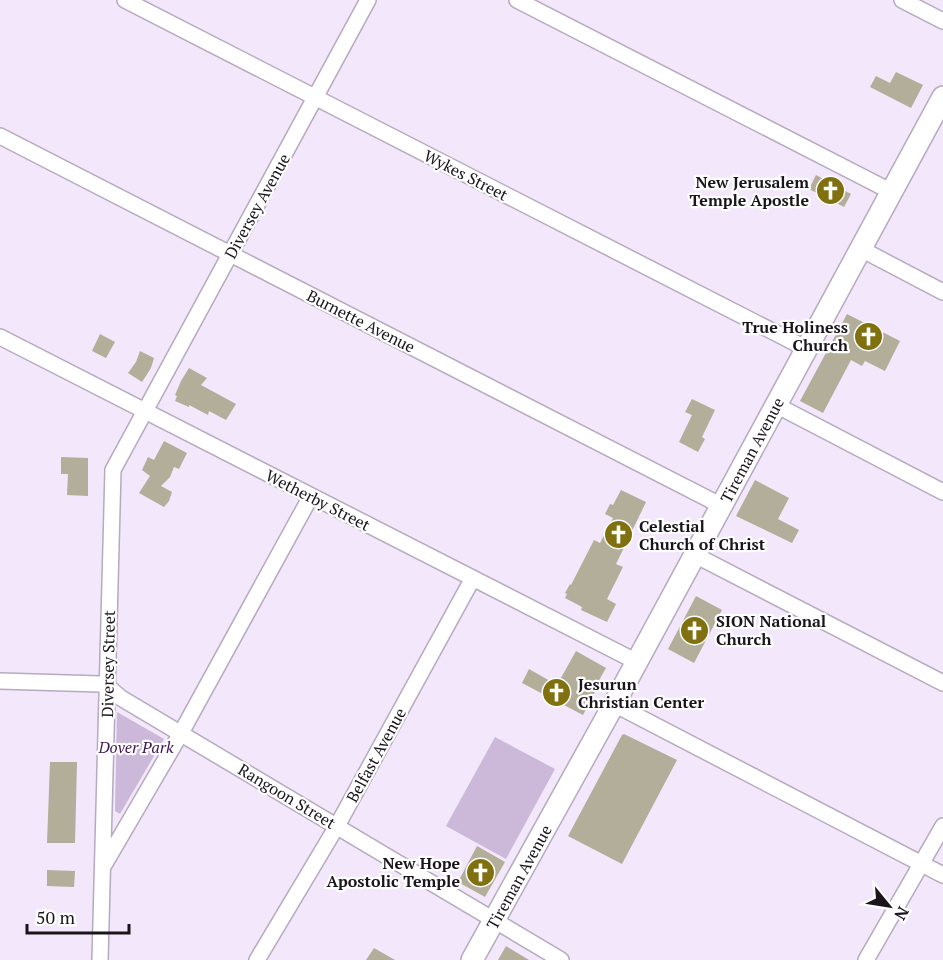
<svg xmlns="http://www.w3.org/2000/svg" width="943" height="960" viewBox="0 0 943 960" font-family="'PT Serif',serif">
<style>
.green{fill:#ccb8d9}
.building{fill:#b2ae99}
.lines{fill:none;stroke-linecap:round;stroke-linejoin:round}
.street-casing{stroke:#b6aabe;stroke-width:18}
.secondary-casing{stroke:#b6aabe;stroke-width:24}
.street{stroke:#fff;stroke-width:15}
.secondary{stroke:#fff;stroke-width:21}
.labels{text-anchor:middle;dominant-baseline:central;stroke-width:4.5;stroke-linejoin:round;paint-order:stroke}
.street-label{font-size:16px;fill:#1a151c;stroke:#fff}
.poi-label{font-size:16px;font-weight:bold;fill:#1a151c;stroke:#fff;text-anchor:end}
.park-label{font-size:16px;font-style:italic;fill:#3f1653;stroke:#fff}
</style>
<rect width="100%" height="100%" fill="#f3e7fb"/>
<path class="green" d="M 117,712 L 164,739 L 120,814 L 115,811 Z
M 495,737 L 555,769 L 506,859 L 446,826 Z"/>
<path class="building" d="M 896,72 L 923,85 L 911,108 L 870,87 L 876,76 L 890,83 Z
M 816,175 L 851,194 L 844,207 L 809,189 Z
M 847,314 L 900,341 L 885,371 L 865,361 L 862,366 L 851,360 L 823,413 L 800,401 Z
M 100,334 L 115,342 L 106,358 L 92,351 Z
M 140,351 L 154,358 L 151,368 L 142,382 L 128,373 L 136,362 Z
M 189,368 L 207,378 L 201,385 L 236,404 L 226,420 L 209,411 L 208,415 L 189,405 L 189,407 L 175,401 L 177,396 L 175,395 L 181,381 Z
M 692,399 L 715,410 L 702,437 L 705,439 L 698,452 L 679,442 L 692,415 L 685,412 Z
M 164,441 L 187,453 L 179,469 L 174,467 L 170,477 L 161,486 L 172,492 L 169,501 L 164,507 L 139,493 L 150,476 L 142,470 L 148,457 L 154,460 Z
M 61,457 L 88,458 L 88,496 L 67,495 L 68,474 L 61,474 Z
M 755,480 L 789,498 L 778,519 L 799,530 L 792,543 L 736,516 Z
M 621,490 L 646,502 L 616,564 L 623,567 L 607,599 L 616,604 L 607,622 L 581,610 L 582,607 L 565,598 L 567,594 L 565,593 L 570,584 L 571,585 L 594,540 L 600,543 L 613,518 L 605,514 L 610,504 L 613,505 Z
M 696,596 L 722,610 L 694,663 L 668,649 Z
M 576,651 L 606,668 L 593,691 L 595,692 L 583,715 L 522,683 L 529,669 L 557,685 Z
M 624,734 L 677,760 L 622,864 L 568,836 L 622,735 Z
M 50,762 L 77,762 L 75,843 L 47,843 Z
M 477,846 L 505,862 L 485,897 L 458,882 Z
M 47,870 L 75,871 L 74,887 L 47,886 Z
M 506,946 L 529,960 L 498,960 Z
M 374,948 L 395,960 L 366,960 Z"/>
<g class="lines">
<defs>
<path id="street" d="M 125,0 L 807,349
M 517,0 L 892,192
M 902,0 L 943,21
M 0,136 L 722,506
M 861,249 L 943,292
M 0,337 L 637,662
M 776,405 L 943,492
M 695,555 L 943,683
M 0,681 L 100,684 L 107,686 L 121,698 L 561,960
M 614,704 L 943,875
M 104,865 L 181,733 L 311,496
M 100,960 L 113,470 L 368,0
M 257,960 L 337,826 L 473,578
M 866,960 L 943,826"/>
<path id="secondary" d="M 472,960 L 614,704 L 943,97"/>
</defs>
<use href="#street" class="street-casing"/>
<use href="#secondary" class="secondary-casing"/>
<use href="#street" class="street"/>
<use href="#secondary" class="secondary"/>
</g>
<defs>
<symbol id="church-disc" viewBox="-11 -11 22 22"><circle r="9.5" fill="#81700f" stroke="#fff"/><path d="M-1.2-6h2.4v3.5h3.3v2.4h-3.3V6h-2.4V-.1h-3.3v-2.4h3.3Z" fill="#fff"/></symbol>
</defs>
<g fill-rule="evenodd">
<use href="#church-disc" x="814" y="174" width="33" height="33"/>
<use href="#church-disc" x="852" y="320" width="33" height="33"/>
<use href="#church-disc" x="602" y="518" width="33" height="33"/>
<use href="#church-disc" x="678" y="614" width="33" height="33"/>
<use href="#church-disc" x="540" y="676" width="33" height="33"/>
<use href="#church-disc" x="464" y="856" width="33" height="33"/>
</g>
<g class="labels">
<g class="street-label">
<text transform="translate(466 175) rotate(27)">Wykes Street</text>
<text transform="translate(257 206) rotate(-61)">Diversey Avenue</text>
<text transform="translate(361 321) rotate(27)">Burnette Avenue</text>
<text transform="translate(752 450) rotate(-62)">Tireman Avenue</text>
<text transform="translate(318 500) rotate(27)">Wetherby Street</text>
<text transform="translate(108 664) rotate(-89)">Diversey Street</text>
<text transform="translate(376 755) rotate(-61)">Belfast Avenue</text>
<text transform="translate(287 796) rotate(31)">Rangoon Street</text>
<text transform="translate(519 877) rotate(-61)">Tireman Avenue</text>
</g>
<g class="poi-label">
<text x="809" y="182">New Jerusalem<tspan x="809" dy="18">Temple Apostle</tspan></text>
<text x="848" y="327">True Holiness<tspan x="848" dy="18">Church</tspan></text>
<text x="639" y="526" text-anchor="start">Celestial<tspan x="639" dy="18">Church of Christ</tspan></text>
<text x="716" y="621" text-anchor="start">SION National<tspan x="716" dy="18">Church</tspan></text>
<text x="578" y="684" text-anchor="start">Jesurun<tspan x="578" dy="18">Christian Center</tspan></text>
<text x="460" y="863">New Hope<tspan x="460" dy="18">Apostolic Temple</tspan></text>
</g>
<g class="park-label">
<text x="136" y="747">Dover Park</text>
</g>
</g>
<g transform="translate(889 906) rotate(120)" stroke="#ffffff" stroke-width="4.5" paint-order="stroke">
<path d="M0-4.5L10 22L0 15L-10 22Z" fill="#1a151c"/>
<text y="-9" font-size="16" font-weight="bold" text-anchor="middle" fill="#1a151c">N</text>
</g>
<path d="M27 924v9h102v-9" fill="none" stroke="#1a151c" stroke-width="3"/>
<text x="36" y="924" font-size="18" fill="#1a151c" stroke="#ffffff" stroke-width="4.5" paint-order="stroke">50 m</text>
</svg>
